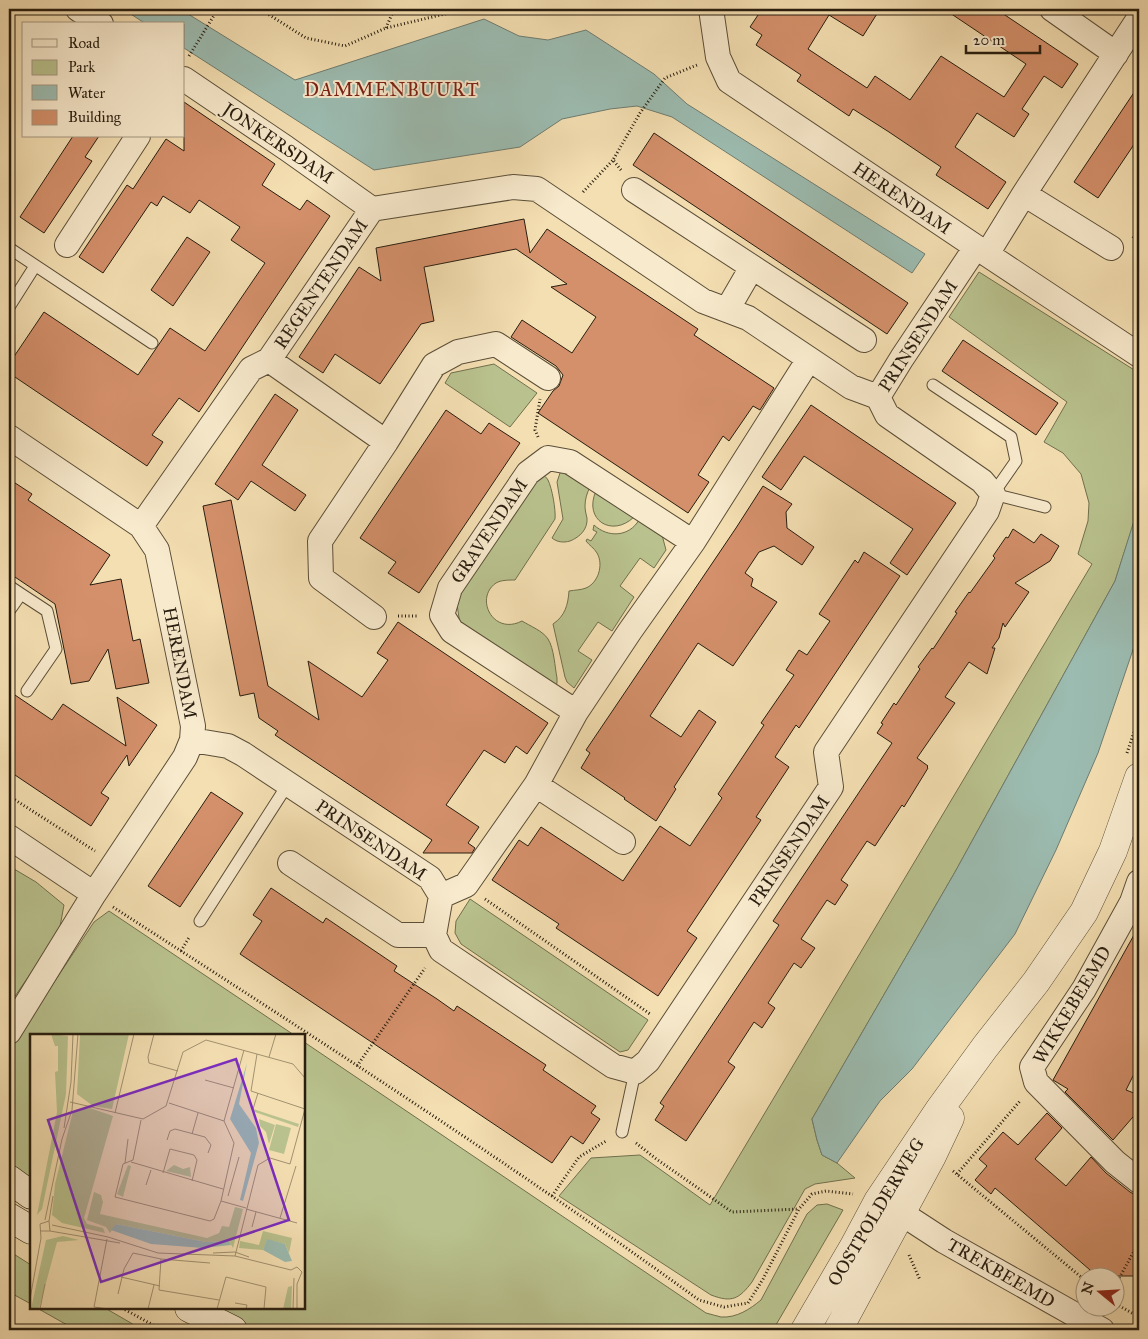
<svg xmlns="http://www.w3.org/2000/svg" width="1148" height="1339" viewBox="0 0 1148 1339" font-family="'IM FELL Great Primer',serif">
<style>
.green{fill:#b9c28e;stroke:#70704e}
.water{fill:#9cbcb1;stroke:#6e7c70}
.building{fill:#d4906b;stroke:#281d0f}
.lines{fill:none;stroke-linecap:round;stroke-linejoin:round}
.service-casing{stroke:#5b4e38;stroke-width:13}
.minor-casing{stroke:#5b4e38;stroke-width:26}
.tertiary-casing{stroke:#5b4e38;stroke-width:29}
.secondary-casing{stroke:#281d0f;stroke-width:29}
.path{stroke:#281d0f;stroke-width:3;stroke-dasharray:1 2.5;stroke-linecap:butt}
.service{stroke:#f8eacd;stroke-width:11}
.minor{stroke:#f8eacd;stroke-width:24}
.tertiary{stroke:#f8eacd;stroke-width:28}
.secondary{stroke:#f8eacd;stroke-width:28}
.labels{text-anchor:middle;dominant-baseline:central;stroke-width:4;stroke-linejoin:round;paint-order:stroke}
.street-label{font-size:18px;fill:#281d0f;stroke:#f8eacd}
.neighbourhood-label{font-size:19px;letter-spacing:1px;fill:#7a1f14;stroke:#f8eacd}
.inset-road{fill:none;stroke:#a29171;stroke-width:1}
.view{fill:#7b2cbf;fill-opacity:0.15;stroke:#7b2cbf;stroke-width:2.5}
.inset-edge{fill:none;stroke:#281d0f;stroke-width:2.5}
</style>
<rect width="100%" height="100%" fill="#f4dfb2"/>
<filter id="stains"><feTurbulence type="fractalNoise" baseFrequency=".004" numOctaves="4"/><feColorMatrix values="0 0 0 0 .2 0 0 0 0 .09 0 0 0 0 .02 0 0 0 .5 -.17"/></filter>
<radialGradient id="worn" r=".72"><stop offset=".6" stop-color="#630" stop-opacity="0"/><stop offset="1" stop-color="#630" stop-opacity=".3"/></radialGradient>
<path class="green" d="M 979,272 L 1139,373 L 1139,505 L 1137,513 L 1115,581 L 955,872 L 812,1119 L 817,1140 L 822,1155 L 837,1163 L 855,1178 L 815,1184 L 805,1189 L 752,1282 C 739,1299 732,1303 711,1295 L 559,1196 L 591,1158 L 640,1155 L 710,1205 L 1092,564 L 1078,554 L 1088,521 L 1089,503 L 1081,474 L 1063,453 L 1044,442 L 1067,402 L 949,317 Z
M 494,364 L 537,393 L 510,427 L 445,383 L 451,373 Z
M 561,470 L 590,487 C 587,493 585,499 585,506 C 585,510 586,514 587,518 C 588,529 580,537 570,541 C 563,543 557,542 552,538 L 563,519 L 557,482 Z
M 541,474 C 545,476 546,477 548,480 C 552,488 556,510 555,519 L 515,580 C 509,580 501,580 496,583 C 474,598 493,636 522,621 C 530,626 543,631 548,639 C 554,648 555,668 557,678 L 557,683 L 555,688 L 460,624 L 456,598 Z
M 596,491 L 634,517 C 612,538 583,520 596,491 Z
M 639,520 L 662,535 L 666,550 L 654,568 L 640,558 L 620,586 L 634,597 L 612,631 L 598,622 L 578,651 L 592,660 L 574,688 L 567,682 L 565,677 L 553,624 C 565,616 568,605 569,591 C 575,590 581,590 586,588 C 598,583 604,565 597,553 C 594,548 589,545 586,541 L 587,539 L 591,541 L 597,532 L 593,530 L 594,525 C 608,538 629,537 639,520 Z
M 9,866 L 36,882 L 64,905 L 59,932 L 9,1005 Z
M 470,899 L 648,1020 L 628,1050 L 620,1052 L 461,944 L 455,933 L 456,921 Z
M 109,911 L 294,1035 L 31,1035 L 31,1184 L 9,1168 L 9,1063 L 11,1047 L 94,922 Z
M 304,1042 L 706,1313 C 711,1314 716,1316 721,1317 C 737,1318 750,1309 761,1300 L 807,1214 L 817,1205 L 827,1204 L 843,1210 L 773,1330 L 253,1330 L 216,1308 L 304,1308 Z
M 9,1251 L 31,1265 L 31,1304 L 9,1292 Z
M 37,1308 L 105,1308 L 143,1330 L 76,1330 Z"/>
<path class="water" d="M 123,9 L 180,9 L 295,80 L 484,19 L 519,36 L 548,40 L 586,30 L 654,74 L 687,104 L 925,254 L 912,273 L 672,117 L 637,106 L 610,109 L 562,119 L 520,147 L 374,170 L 184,48 L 184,24 L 146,24 Z
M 1139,505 L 1139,632 L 1098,753 L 1056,850 L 1015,934 L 912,1069 L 880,1101 L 837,1163 L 822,1155 L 817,1140 L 812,1119 L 955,872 L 1115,581 Z"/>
<path class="building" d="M 762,9 L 880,9 L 863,36 L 829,15 L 808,49 L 867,88 L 875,76 L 910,100 L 941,56 L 1004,97 L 1026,64 L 944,9 L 996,9 L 1078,64 L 1062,88 L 1044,76 L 1022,109 L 1029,114 L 1014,137 L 977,113 L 955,147 L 1006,182 L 988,209 L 936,175 L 941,167 L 889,132 L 853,109 L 849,116 L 797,81 L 801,75 L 756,45 L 762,35 L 750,27 Z
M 1139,85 L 1139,137 L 1098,198 L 1074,182 Z
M 184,102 L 275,164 L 262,185 L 300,210 L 307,200 L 330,216 L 199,412 L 179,398 L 152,435 L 163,442 L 147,466 L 9,373 L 9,364 L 44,312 L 138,375 L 170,328 L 205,351 L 265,263 L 231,240 L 240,227 L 199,200 L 190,213 L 163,196 L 157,206 L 151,202 L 103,273 L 79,257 L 127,185 L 133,189 L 166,139 L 184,151 Z
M 654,133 L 908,303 L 887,334 L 633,165 Z
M 73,136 L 99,136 L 85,157 L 92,161 L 44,233 L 20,217 Z
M 524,219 L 530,253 L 547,229 L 698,329 L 694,335 L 774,388 L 760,410 L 753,406 L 729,441 L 723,436 L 698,475 L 709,482 L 688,513 L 538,413 L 553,391 L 559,386 L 563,375 L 556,366 L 511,337 L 522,320 L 572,353 L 596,317 L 551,287 L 567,284 L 516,249 L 424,267 L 434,321 L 421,324 L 380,384 L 335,354 L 323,373 L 299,357 L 359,267 L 381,281 L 376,248 Z
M 187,237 L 210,252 L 173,306 L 151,290 Z
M 963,340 L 1058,403 L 1036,435 L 942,371 Z
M 275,394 L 298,410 L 262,465 L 306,495 L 295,511 L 251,481 L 238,500 L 215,484 Z
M 811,405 L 956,503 L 907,575 L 890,563 L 913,529 L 855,490 L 804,456 L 781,490 L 762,477 Z
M 446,410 L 481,434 L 489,423 L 520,443 L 419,593 L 388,573 L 396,562 L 360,538 Z
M 9,479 L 32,494 L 28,500 L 110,555 L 90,585 L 121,579 L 133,641 L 140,639 L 149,683 L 116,689 L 108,649 L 89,681 L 71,684 L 55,604 L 9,573 Z
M 763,486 L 792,504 L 786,512 L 787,528 L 814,547 L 802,565 L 774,546 L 759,552 L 745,573 L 753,579 L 751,586 L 777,602 L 733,666 L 698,643 L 650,716 L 681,737 L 699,710 L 716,722 L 674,787 L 676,789 L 656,821 L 624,799 L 625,798 L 581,768 L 590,753 L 586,750 L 736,528 Z
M 231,500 L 268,686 L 319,720 L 308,661 L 362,697 L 388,660 L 377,653 L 398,622 L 548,723 L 527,754 L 516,746 L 505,763 L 484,750 L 446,805 L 479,827 L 468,843 L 475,848 L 472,853 L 423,853 L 432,840 L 275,735 L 278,731 L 259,718 L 254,693 L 240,696 L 203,506 Z
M 1013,529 L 1034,543 L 1041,534 L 1059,546 L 1050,561 L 1015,583 L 1029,592 L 1005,627 L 1003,623 L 999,638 L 992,648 L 995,648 L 987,674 L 969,662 L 945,697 L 955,703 L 917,758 L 928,766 L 927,767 L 928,768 L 904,807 L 902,805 L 875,846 L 867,841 L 841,880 L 848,885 L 835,905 L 827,900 L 801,939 L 815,948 L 801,968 L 794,963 L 768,1003 L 775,1008 L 762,1028 L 754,1022 L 728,1062 L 735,1067 L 686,1141 L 655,1120 L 664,1106 L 660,1103 L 779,925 L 773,921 L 892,743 L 877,733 L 883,724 L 881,723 L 894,703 L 896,705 L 920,669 L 918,667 L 932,648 L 933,649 L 957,613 L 955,612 L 969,592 L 970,593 L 995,558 L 993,556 L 1006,537 L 1008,538 Z
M 864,552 L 900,576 L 799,728 L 796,725 L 775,757 L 789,767 L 756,817 L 761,820 L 687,931 L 697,938 L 658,996 L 556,928 L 559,924 L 492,880 L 519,840 L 528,846 L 541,827 L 623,881 L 660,826 L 690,846 L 722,798 L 718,794 L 764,725 L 761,723 L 794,675 L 786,670 L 799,650 L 807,655 L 830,621 L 819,614 L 855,560 L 858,563 Z
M 9,691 L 52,720 L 63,704 L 126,746 L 117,697 L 157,725 L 129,766 L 127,755 L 101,793 L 109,798 L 91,826 L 9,771 Z
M 211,792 L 243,813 L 180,907 L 148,886 Z
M 271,888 L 323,923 L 326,918 L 397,966 L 394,971 L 437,999 L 454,1011 L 457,1006 L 546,1065 L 543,1070 L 596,1106 L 591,1113 L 600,1119 L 583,1144 L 571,1136 L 552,1163 L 240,954 L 262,921 L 253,915 Z
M 1139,926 L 1139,1064 L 1126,1090 L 1139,1095 L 1139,1110 L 1113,1140 L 1065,1092 L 1068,1089 L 1053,1080 Z
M 1047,1113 L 1062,1128 L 1035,1159 L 1066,1186 L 1091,1157 L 1106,1173 L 1130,1192 L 1139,1197 L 1139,1276 L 1097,1276 L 995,1188 L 991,1194 L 975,1180 L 987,1166 L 979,1159 L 1003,1132 L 1018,1145 Z"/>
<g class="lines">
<defs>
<path id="service" d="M 9,248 L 152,343
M 9,307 L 35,266
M 933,385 L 1011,437 L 1016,461 L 993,494 L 1045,507
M 9,586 L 21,594 L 9,611
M 21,594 L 47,611 L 56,649 L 27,691
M 200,921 L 288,784
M 622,1132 L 635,1072"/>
<path id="minor" d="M 78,9 L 101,24
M 711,9 L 718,57 L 729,81 L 976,247 L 1139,355
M 1052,9 L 1116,54
M 184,79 L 286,148 L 372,209
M 634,190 L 864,340
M 1024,194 L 1111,248
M 67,245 L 138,136
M 987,254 L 1024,194 L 1139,18
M 727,310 L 752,267
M 269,360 L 386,442
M 9,437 L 141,526 L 157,550 L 193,726 L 192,740 L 185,757 L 94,894 L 9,1032
M 141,526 L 251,369 L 269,360 L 372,209 L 513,187 L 537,189 L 703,301 L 748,318 L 851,387 L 878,397
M 374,617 L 321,578 L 320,541 L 386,442 L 434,365 L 458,352 L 496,344 L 548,378
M 576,712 L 452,631 L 442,615 L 450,588 L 528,473 L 548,458 L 570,462 L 693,542
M 192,740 L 228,746 L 243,754 L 430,878 L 441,896 L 434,935 L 441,950 L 613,1066 L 635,1072 L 648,1061 L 831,787 L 826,752 L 987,511 L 993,494 L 982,481 L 887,415 L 878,397 L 902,358 L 976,247
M 536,785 L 623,842
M 9,837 L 94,894
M 290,863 L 398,935 L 434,935
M 1139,882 L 1132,902 L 1084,989 L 1032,1067 L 1036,1082 L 1115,1162 L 1139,1181
M 441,896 L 466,885 L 536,785 L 576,712 L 630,631 L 693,542 L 809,359
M 901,1213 L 944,1241 L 1102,1330"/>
<path id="tertiary" d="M 805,1330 L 854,1246 L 878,1201 L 939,1110 L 985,1047 L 1036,982 L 1084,912 L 1113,851 L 1139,777
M 838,1330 L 932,1156 L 950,1118"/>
<path id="secondary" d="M 9,1179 L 31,1195
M 9,1217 L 31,1230
M 189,1308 L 233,1330"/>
</defs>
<use href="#service" class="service-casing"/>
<use href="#minor" class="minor-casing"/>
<use href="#tertiary" class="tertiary-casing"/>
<use href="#secondary" class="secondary-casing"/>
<path class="path" d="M 260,9 L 306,38 L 345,46 L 386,28 L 453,12 L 463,9
M 615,9 L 617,9
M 386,28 L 394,9
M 189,56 L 218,9
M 621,170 L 613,160 L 640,113 L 665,78 L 697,65
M 583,192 L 613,160
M 1133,238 L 1139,227
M 538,437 L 535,430 L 540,399
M 398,616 L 419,616
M 1127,753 L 1139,717
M 9,796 L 95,851
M 485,899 L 650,1014
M 113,907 C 311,1035 509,1162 699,1300 L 724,1307 L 748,1303 L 763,1279 L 799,1209 L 812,1194 L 826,1191 L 853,1194
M 181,951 L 190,936
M 357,1066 L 425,968
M 636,1143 L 655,1158 L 732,1212 L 799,1209
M 953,1171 L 1086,1281
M 957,1174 L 1020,1101
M 552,1196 L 579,1157 L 606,1141
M 909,1255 L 920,1280
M 1116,1284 L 1139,1242
M 1116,1304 L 1139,1317
M 122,1308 L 162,1330"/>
<use href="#service" class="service"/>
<use href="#minor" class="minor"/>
<use href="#tertiary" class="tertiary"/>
<use href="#secondary" class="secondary"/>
</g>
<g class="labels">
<g class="street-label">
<text transform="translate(278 143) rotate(34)">JONKERSDAM</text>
<text transform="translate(902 198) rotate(34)">HERENDAM</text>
<text transform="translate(321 284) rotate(-56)">REGENTENDAM</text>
<text transform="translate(918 336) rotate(-57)">PRINSENDAM</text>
<text transform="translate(489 531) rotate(-56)">GRAVENDAM</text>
<text transform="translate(180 663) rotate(79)">HERENDAM</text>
<text transform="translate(371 840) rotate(34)">PRINSENDAM</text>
<text transform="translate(789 851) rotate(-56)">PRINSENDAM</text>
<text transform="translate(1072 1005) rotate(-59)">WIKKEBEEMD</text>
<text transform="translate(876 1212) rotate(-59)">OOSTPOLDERWEG</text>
<text transform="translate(1001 1273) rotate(30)">TREKBEEMD</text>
</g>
<g class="neighbourhood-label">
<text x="392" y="89">DAMMENBUURT</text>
</g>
</g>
<g transform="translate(30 1034)">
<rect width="275" height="275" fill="#f4dfb2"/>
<path d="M 21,0 L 38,2 L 36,60 L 12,175 L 7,181 L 27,78 L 25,38 L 28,37 L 28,12 L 25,12 ZM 50,0 L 99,0 L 82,75 L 63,72 L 47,60 ZM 60,74 L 83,82 L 54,184 L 57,190 L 73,194 L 75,199 L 32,189 L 22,181 L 25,150 L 43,77 ZM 223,75 L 269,90 L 268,93 L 222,77 ZM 229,85 L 245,91 L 239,110 L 236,98 L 230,92 ZM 246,90 L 261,94 L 254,120 L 239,116 ZM 98,131 L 101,132 L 93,163 L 87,160 ZM 144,131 L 153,135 L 160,133 L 161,143 L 136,137 ZM 64,158 L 71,161 L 73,168 L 70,180 L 177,204 L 189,199 L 192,192 L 199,193 L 205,173 L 213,175 L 203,214 L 199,207 L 176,208 L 86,190 L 80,199 L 76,193 L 57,186 ZM 233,197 L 262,204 L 259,219 L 255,210 L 237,206 L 233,216 L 209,214 L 210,207 L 229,211 ZM 33,202 L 49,206 L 27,208 L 9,275 L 1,275 L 16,206 ZM 262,252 L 261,275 L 253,275 L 258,253 Z" fill="#b9c28e"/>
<path d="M 217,29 L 209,70 L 226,94 L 229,109 L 213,167 L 210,166 L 221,119 L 200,85 ZM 86,190 L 176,208 L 199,207 L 201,211 L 173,214 L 121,210 L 81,196 ZM 237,205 L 255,210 L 262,227 L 255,228 L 233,216 Z" fill="#9cbcb1"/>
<path class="inset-road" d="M 124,0 L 118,23 L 119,29 L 148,37M 239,23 L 246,0M 175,46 L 204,54M 40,68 L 113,85 L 136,72 L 153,18 L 176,6 L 263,30 L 275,44M 139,69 L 194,87 L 204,109 L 191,167M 223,75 L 228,59M 85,79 L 104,0M 111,86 L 103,126 L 93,130 L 85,163 L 180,187 L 184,185 L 191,167 L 216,174M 194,87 L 214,16M 34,94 L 41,48 L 43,0M 162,100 L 168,79M 137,106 L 140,97 L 145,95 L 175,103 L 181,111 L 178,119M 101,128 L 193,155M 95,129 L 98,105M 133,139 L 140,115 L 164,121 L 167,126 L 162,147M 116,151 L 121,136M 198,162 L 209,123M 216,175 L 267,189M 250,184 L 266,132M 15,186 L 32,105 L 42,76 L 48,0M 19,187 L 23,162M 22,191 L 78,203 L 128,219 L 205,222 L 261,236M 222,193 L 226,178M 20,197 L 90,209M 77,205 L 64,273 L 78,275M 183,219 L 205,218 L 219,223M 205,222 L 228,131 L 240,124 L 260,130 L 275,75 L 221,57 L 227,20M 131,225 L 129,256 L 189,266M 261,236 L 267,233 L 272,238 L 267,250 L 267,275M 91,243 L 130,252M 88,260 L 94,235 L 103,219 L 131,225 L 180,229M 0,265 L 11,204 L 10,190 L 19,187 L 20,197 L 11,197M 205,269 L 217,271 L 216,275M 10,275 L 15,250M 118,275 L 124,251M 187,275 L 196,243 L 236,253 L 234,275M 263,275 L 264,244"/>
<path class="view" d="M 206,25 L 259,186 L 71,248 L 18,86 Z"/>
<rect width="275" height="275" class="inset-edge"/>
</g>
<rect width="1148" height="1339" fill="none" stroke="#f4dfb2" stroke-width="30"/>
<rect x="10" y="10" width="1128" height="1319" fill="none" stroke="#281d0f" stroke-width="2.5"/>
<rect x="15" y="15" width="1118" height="1309" fill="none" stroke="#281d0f"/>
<rect x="22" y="22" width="162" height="115" fill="#f8eacd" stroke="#a59881"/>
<rect x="32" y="39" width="25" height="8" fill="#f8eacd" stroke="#a59881"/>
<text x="68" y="48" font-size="15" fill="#281d0f">Road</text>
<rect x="32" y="60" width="25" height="15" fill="#b9c28e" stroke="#a59881"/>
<text x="68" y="72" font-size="15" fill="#281d0f">Park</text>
<rect x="32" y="85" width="25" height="15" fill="#9cbcb1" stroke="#a59881"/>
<text x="68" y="98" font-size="15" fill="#281d0f">Water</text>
<rect x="32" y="110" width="25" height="15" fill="#d4906b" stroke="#a59881"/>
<text x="68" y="122" font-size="15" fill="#281d0f">Building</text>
<g transform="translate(1100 1292) rotate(288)"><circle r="24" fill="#f8eacd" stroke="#a59881"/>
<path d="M0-4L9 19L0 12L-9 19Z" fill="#8f2418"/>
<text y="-8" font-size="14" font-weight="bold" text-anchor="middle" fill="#281d0f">N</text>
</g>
<path d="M966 45v8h74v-8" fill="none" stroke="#281d0f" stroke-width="2.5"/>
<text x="973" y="45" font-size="15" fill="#281d0f" stroke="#f8eacd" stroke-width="4" paint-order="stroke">20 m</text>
<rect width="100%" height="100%" filter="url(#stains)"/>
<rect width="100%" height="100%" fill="url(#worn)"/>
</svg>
